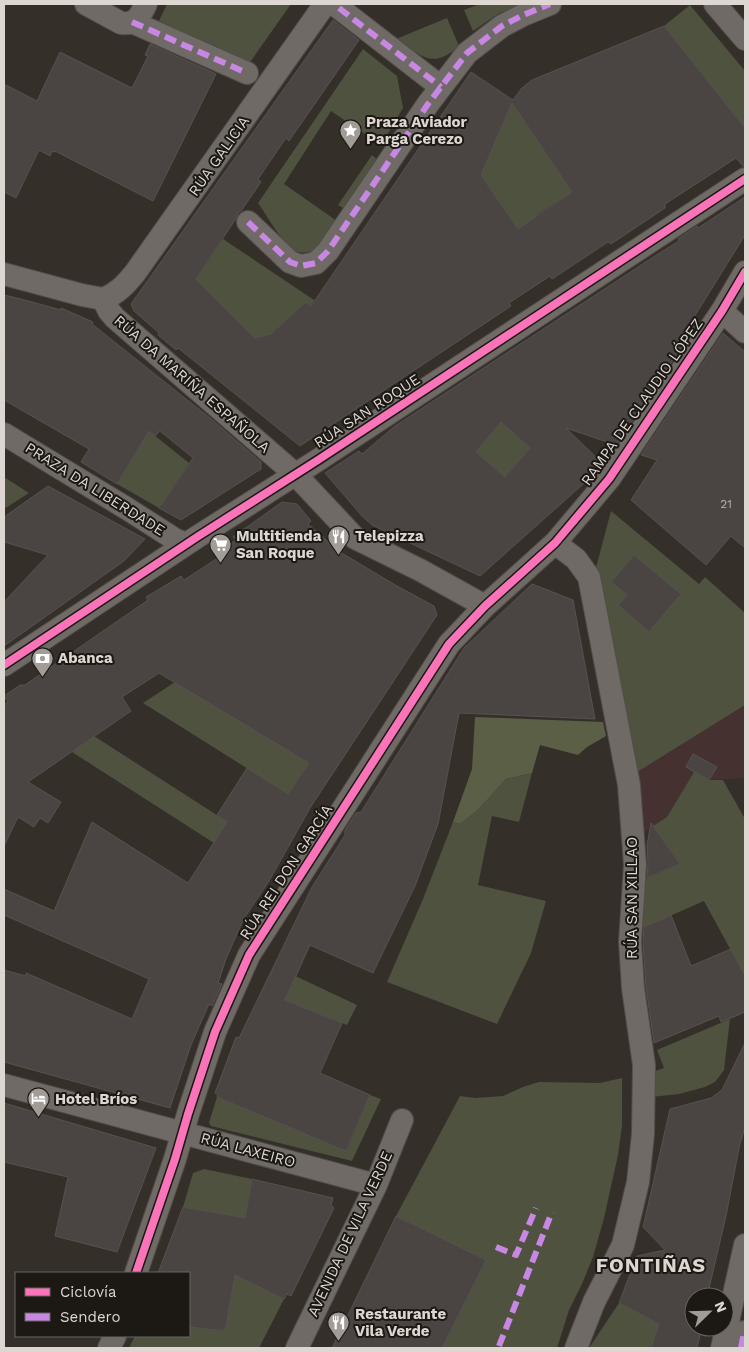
<svg xmlns="http://www.w3.org/2000/svg" width="749" height="1352" viewBox="0 0 749 1352" font-family="'Work Sans',sans-serif">
<style>
.industrial{fill:#453230}
.green{fill:#4e523f}
.forest{fill:#5a5f45}
.building{fill:#4a4543;stroke:#57524f;fill-rule:evenodd}
.lines{fill:none;stroke-linecap:round;stroke-linejoin:round}
.minor-casing{stroke:#524d49;stroke-width:24}
.minor{stroke:#6f6a66;stroke-width:22}
.quiet{stroke:#c787e3;stroke-width:6;stroke-dasharray:12 6;stroke-linecap:butt}
.cycleway-casing{stroke:#1c1814;stroke-width:11}
.cycleway{stroke:#fb73b8;stroke-width:8}
.labels{text-anchor:middle;dominant-baseline:central;stroke-width:4;stroke-linejoin:round;paint-order:stroke}
.number-label{font-size:12px;fill:#b8b2ae}
.poi-label{font-size:15px;font-weight:bold;fill:#ddd6d1;stroke:#1c1814;text-anchor:start}
.street-label{font-size:15px;fill:#ddd6d1;stroke:#1c1814}
.district-label{font-size:20px;font-weight:bold;letter-spacing:1px;fill:#ddd6d1;stroke:#1c1814}
</style>
<rect width="100%" height="100%" fill="#352f2a"/>
<path class="industrial" d="M 745,705 L 745,778 L 709,780 L 694,772 L 667,817 L 636,838 L 634,774 Z"/>
<path class="green" d="M 167,4 L 291,4 L 246,68 L 157,25 Z
M 480,4 L 521,4 L 498,14 L 473,31 L 464,10 Z
M 690,5 L 745,71 L 745,128 L 664,26 Z
M 447,18 L 459,46 C 433,70 421,56 396,39 Z
M 363,49 L 397,76 L 403,108 L 381,145 L 331,111 L 284,184 L 337,221 L 314,251 C 308,252 301,254 295,251 C 284,246 266,214 258,203 Z
M 512,103 L 572,192 L 537,215 L 548,232 L 521,234 L 480,174 Z
M 372,155 L 378,160 L 345,209 L 338,205 Z
M 223,239 L 314,300 L 311,306 L 306,302 L 271,334 L 293,387 L 196,279 Z
M 542,404 L 530,448 L 505,477 L 473,450 L 492,433 L 501,422 Z
M 149,431 L 189,463 L 159,508 L 117,484 Z
M 4,477 L 29,493 L 4,509 Z
M 611,511 L 699,584 L 705,577 L 745,613 L 745,705 L 634,774 L 594,575 Z
M 175,682 L 309,763 L 288,794 L 143,703 Z
M 94,736 L 282,857 L 214,843 L 72,752 Z
M 694,772 L 709,780 L 723,780 L 745,819 L 745,981 L 738,985 L 744,994 L 745,993 C 745,1006 745,1014 732,1018 L 726,1003 L 721,975 L 740,967 L 704,901 L 640,929 L 641,881 L 680,864 L 653,826 L 667,817 Z
M 532,773 L 519,822 L 492,816 L 478,885 L 546,901 L 531,953 L 497,1024 L 387,982 L 423,899 L 453,822 L 460,824 L 478,810 L 506,779 Z
M 274,966 L 357,1005 L 347,1025 L 262,991 Z
M 730,1019 L 724,1070 L 715,1082 L 705,1087 L 679,1094 L 651,1097 L 650,1073 L 664,1068 L 657,1050 Z
M 622,1078 L 622,1126 L 618,1155 L 604,1218 L 593,1257 L 582,1284 L 569,1310 L 557,1348 L 442,1348 L 486,1260 L 396,1216 L 460,1096 L 475,1098 L 503,1096 L 523,1087 L 539,1082 L 600,1083 Z
M 370,1095 L 381,1099 L 352,1161 L 211,1126 L 209,1123 L 217,1097 L 347,1150 Z
M 204,1169 L 252,1179 L 245,1218 L 183,1207 L 193,1173 Z
M 235,1275 L 284,1299 L 259,1348 L 129,1348 L 135,1336 L 189,1336 L 189,1327 L 225,1331 Z
M 619,1303 L 659,1324 L 651,1348 L 589,1348 Z"/>
<path class="forest" d="M 475,717 L 603,722 L 606,736 L 587,747 L 578,755 L 540,745 L 532,773 L 506,779 L 478,810 L 460,824 L 453,822 L 472,769 Z"/>
<path class="building" d="M 333,20 L 359,40 L 289,141 L 286,138 L 271,160 L 258,179 L 261,182 L 241,211 L 238,213 L 235,220 L 196,279 L 255,338 L 271,334 L 306,302 L 311,306 L 471,72 L 513,100 L 522,88 L 532,80 L 664,26 L 745,128 L 745,166 L 743,166 L 736,158 L 665,204 L 665,208 L 611,244 L 608,242 L 552,279 L 550,276 L 509,303 L 511,306 L 300,446 L 178,348 L 176,350 L 158,335 L 159,333 L 134,311 L 131,304 ZM 512,103 L 572,192 L 518,229 L 481,175 Z
M 150,44 L 216,74 L 153,201 L 55,151 L 55,152 L 52,151 L 50,156 L 39,150 L 16,198 L 4,192 L 4,84 L 37,101 L 60,52 L 132,88 L 148,56 L 145,55 Z
M 745,197 L 745,235 L 691,322 L 696,326 L 616,445 L 566,428 L 603,464 L 599,470 L 480,576 L 372,525 L 362,516 L 325,473 L 359,451 L 362,454 L 395,426 L 658,254 L 679,241 L 678,239 L 697,226 L 698,228 ZM 501,422 L 530,448 L 505,477 L 476,452 Z
M 4,295 L 21,299 L 61,310 L 61,308 L 93,322 L 92,324 L 210,418 L 261,462 L 261,469 L 181,520 L 159,508 L 193,458 L 160,431 L 155,436 L 149,431 L 117,484 L 81,462 L 89,449 L 4,400 L 4,364 L 5,357 L 4,356 Z
M 723,333 L 745,352 L 745,548 L 731,536 L 706,565 L 631,500 L 657,460 L 641,455 Z
M 48,486 L 145,539 L 124,561 L 4,646 L 4,602 L 48,555 L 4,542 L 4,517 Z
M 282,502 L 297,504 L 311,521 L 308,524 L 340,552 L 397,586 L 434,606 L 437,615 L 310,808 L 269,881 L 243,920 L 226,959 L 218,983 L 222,984 L 212,1006 L 209,1004 L 191,1045 L 170,1108 L 4,1062 L 4,970 L 26,976 L 26,973 L 132,1019 L 149,979 L 4,915 L 4,889 L 54,911 L 92,822 L 188,883 L 227,822 L 217,815 L 247,768 L 288,794 L 309,763 L 159,673 L 122,697 L 131,711 L 28,782 L 61,802 L 48,823 L 40,818 L 34,827 L 18,817 L 4,846 L 4,705 L 8,702 L 4,696 L 20,685 L 25,685 L 148,600 L 146,597 L 181,576 L 184,580 L 224,554 L 221,550 L 236,540 L 233,537 Z
M 634,555 L 681,594 L 649,632 L 618,605 L 627,595 L 611,582 Z
M 532,584 L 573,600 L 595,719 L 459,713 L 438,824 L 415,886 L 373,973 L 310,945 L 285,1000 L 342,1023 L 320,1073 L 370,1095 L 346,1151 L 217,1097 L 218,1095 L 215,1093 L 236,1037 L 239,1038 L 312,887 L 345,835 L 345,830 L 356,813 L 361,812 L 464,648 Z
M 693,754 L 717,767 L 709,780 L 686,767 Z
M 651,823 L 680,864 L 647,878 L 648,864 L 647,846 Z
M 671,915 L 691,966 L 731,949 L 745,976 L 745,1012 L 721,1022 L 719,1016 L 654,1043 L 646,987 L 643,942 L 644,927 Z
M 745,1043 L 745,1128 L 740,1143 L 726,1216 L 707,1297 L 694,1297 L 694,1327 L 702,1327 L 697,1348 L 651,1348 L 659,1324 L 619,1303 L 637,1256 L 665,1250 L 643,1227 L 670,1109 L 711,1098 L 722,1090 Z
M 4,1103 L 156,1148 L 117,1252 L 55,1236 L 68,1177 L 4,1162 Z
M 252,1179 L 333,1198 L 331,1205 L 334,1208 L 291,1296 L 287,1294 L 284,1299 L 235,1275 L 225,1331 L 189,1327 L 189,1273 L 158,1273 L 183,1207 L 245,1218 Z
M 396,1216 L 486,1260 L 442,1348 L 332,1348 Z"/>
<g class="lines">
<defs>
<path id="minor" d="M 86,4 L 121,23 C 136,25 140,16 146,4
M 715,4 L 745,39
M 339,8 L 441,87
M 132,22 L 247,73
M 248,222 L 290,262 L 301,266 L 316,263 L 328,251 L 428,104 L 467,53 L 502,26 L 523,15 L 550,4
M 4,274 L 82,295 L 103,299
M 103,299 L 109,311 L 115,318 L 295,474 L 355,538 L 420,570 L 485,606
M 103,299 C 117,294 126,284 135,273 L 325,4
M 722,311 L 745,332
M 4,434 L 126,508 L 176,540 L 186,544
M 555,543 L 576,559 L 589,577 L 629,785 L 635,865 L 630,942 L 633,988 L 644,1065 L 643,1134 L 638,1182 L 623,1245 L 594,1302 L 576,1348
M 4,665 L 197,537 L 318,460 L 745,179
M 4,1085 L 376,1185
M 136,1273 L 175,1159 L 188,1114 L 215,1032 L 249,955 L 449,644 L 485,606 L 555,543 L 609,479 L 722,311 L 745,272
M 109,1348 L 115,1336
M 297,1348 L 376,1185 L 402,1120
M 722,1348 L 745,1245
M 741,1348 L 744,1332"/>
</defs>
<use href="#minor" class="minor-casing"/>
<use href="#minor" class="minor"/>
<path class="quiet" d="M 339,8 L 441,87
M 132,22 L 247,73
M 248,222 L 290,262 L 301,266 L 316,263 L 328,251 L 428,104 L 467,53 L 502,26 L 523,15 L 550,4
M 496,1247 L 516,1255 L 536,1208
M 499,1346 L 552,1212
M 741,1348 L 744,1332"/>
<defs>
<path id="cycleway" d="M 4,665 L 197,537 L 318,460 L 745,179
M 136,1273 L 175,1159 L 188,1114 L 215,1032 L 249,955 L 449,644 L 485,606 L 555,543 L 609,479 L 722,311 L 745,272"/>
</defs>
<use href="#cycleway" class="cycleway-casing"/>
<use href="#cycleway" class="cycleway"/>
</g>
<defs>
<symbol id="sight-pin" viewBox="-11 -11 22 30"><path d="M0 17L-7.5 6A9.5 9.5 0 1 1 7.5 6Z" fill="#a29c97" stroke="#1c1814"/><path d="M0-6L1.8-2.2L6-1.7L2.9 1.2L3.7 5.4L0 3.3L-3.7 5.4L-2.9 1.2L-6-1.7L-1.8-2.2Z" fill="#fff"/></symbol>
<symbol id="restaurant-pin" viewBox="-11 -11 22 30"><path d="M0 17L-7.5 6A9.5 9.5 0 1 1 7.5 6Z" fill="#a29c97" stroke="#1c1814"/><path d="M-5-6h1v4h1v-4h1v4h1v-4h1v5L-1.5 .5V6h-2V.5L-5-1ZM5-6V6H3V1.5H1.5Q1.5-4 5-6Z" fill="#fff"/></symbol>
<symbol id="supermarket-pin" viewBox="-11 -11 22 30"><path d="M0 17L-7.5 6A9.5 9.5 0 1 1 7.5 6Z" fill="#a29c97" stroke="#1c1814"/><path d="M-6-5.5h2.5l.6 2H6L4.5 2H-2.5L-4.4-4H-6ZM-1.5 3.2a1.3 1.3 0 1 0 .1 0ZM3 3.2a1.3 1.3 0 1 0 .1 0Z" fill="#fff"/></symbol>
<symbol id="bank-pin" viewBox="-11 -11 22 30"><path d="M0 17L-7.5 6A9.5 9.5 0 1 1 7.5 6Z" fill="#a29c97" stroke="#1c1814"/><path d="M-6-4H6V4H-6ZM0-2.3a2.3 2.3 0 1 0 0 4.6a2.3 2.3 0 1 0 0-4.6Z" fill="#fff"/></symbol>
<symbol id="hotel-pin" viewBox="-11 -11 22 30"><path d="M0 17L-7.5 6A9.5 9.5 0 1 1 7.5 6Z" fill="#a29c97" stroke="#1c1814"/><path d="M-6-4.5h1.5V1H6V5H4.5V3h-9V5H-6ZM-4 0a1.8 1.8 0 1 1 3.6 0ZM.5 0V-2.5h3Q6-2.5 6 0Z" fill="#fff"/></symbol>
</defs>
<g fill-rule="evenodd">
<use href="#sight-pin" x="338" y="118" width="25" height="34"/>
<use href="#restaurant-pin" x="326" y="524" width="25" height="34"/>
<use href="#supermarket-pin" x="208" y="532" width="25" height="34"/>
<use href="#bank-pin" x="30" y="646" width="25" height="34"/>
<use href="#hotel-pin" x="26" y="1086" width="25" height="34"/>
<use href="#restaurant-pin" x="326" y="1310" width="25" height="34"/>
</g>
<g class="labels">
<g class="number-label">
<text x="726" y="504">21</text>
</g>
<g class="poi-label">
<text x="366" y="122">Praza Aviador<tspan x="366" dy="17">Parga Cerezo</tspan></text>
<text x="236" y="536">Multitienda<tspan x="236" dy="17">San Roque</tspan></text>
<text x="355" y="536">Telepizza</text>
<text x="58" y="658">Abanca</text>
<text x="55" y="1099">Hotel Bríos</text>
<text x="355" y="1314">Restaurante<tspan x="355" dy="17">Vila Verde</tspan></text>
</g>
<g class="street-label">
<text transform="translate(219 156) rotate(-55)">RÚA GALICIA</text>
<text transform="translate(192 384) rotate(41)">RÚA DA MARIÑA ESPAÑOLA</text>
<text transform="translate(642 402) rotate(-55)">RAMPA DE CLAUDIO LÓPEZ</text>
<text transform="translate(367 411) rotate(-33)">RÚA SAN ROQUE</text>
<text transform="translate(95 489) rotate(32)">PRAZA DA LIBERDADE</text>
<text transform="translate(286 872) rotate(-57)">RÚA REI DON GARCÍA</text>
<text transform="translate(632 898) rotate(-90)">RÚA SAN XILLAO</text>
<text transform="translate(248 1150) rotate(15)">RÚA LAXEIRO</text>
<text transform="translate(350 1234) rotate(-65)">AVENIDA DE VILA VERDE</text>
</g>
<g class="district-label">
<text x="651" y="1265">FONTIÑAS</text>
</g>
</g>
<rect width="749" height="1352" fill="none" stroke="#ddd6d1" stroke-width="10"/>
<rect x="15" y="1272" width="175" height="65" fill="#1c1814" stroke="#696460"/>
<rect x="25" y="1288" width="25" height="8" fill="#fb73b8" stroke="#696460"/>
<text x="60" y="1297" font-size="15" fill="#ddd6d1">Ciclovía</text>
<rect x="25" y="1313" width="25" height="8" fill="#c787e3" stroke="#696460"/>
<text x="60" y="1322" font-size="15" fill="#ddd6d1">Sendero</text>
<g transform="translate(709 1312) rotate(67)"><circle r="24" fill="#1c1814" stroke="#696460"/>
<path d="M0-4L9 19L0 12L-9 19Z" fill="#a29c97"/>
<text y="-8" font-size="14" font-weight="bold" text-anchor="middle" fill="#ddd6d1">N</text>
</g>
</svg>
